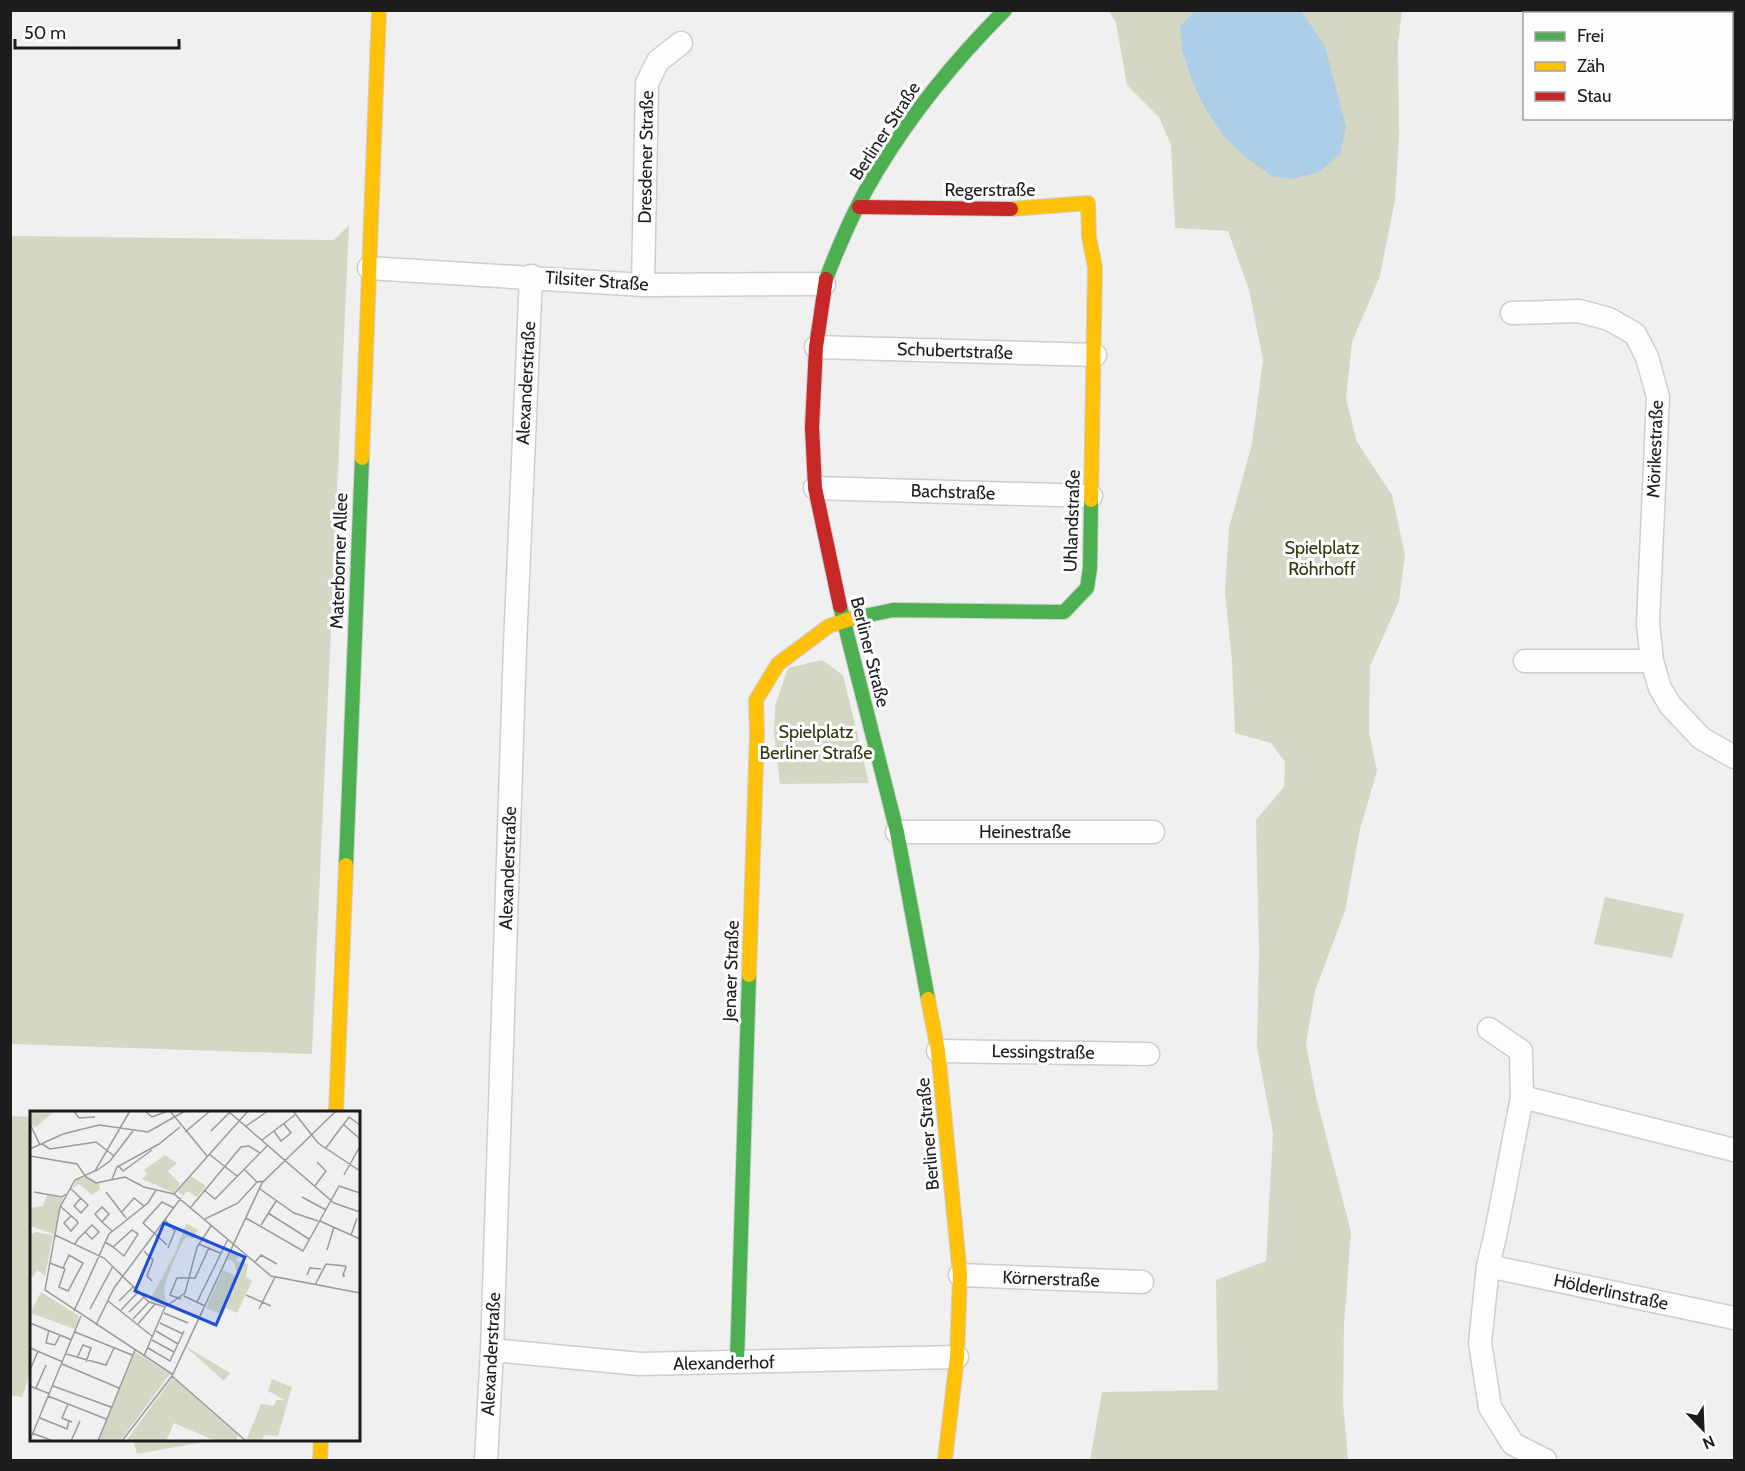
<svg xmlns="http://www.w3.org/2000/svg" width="1745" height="1471" viewBox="0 0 1745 1471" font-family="Cabin,sans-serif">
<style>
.green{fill:#d4d7c4}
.water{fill:#accee6}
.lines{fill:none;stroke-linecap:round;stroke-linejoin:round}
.street-casing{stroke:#cececf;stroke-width:25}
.fast-casing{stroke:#cececf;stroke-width:16}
.slow-casing{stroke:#cececf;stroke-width:16}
.jam-casing{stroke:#cececf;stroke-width:16}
.street{stroke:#fdfdfd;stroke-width:22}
.fast{stroke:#4caf50;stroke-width:14}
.slow{stroke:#ffc107;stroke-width:14}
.jam{stroke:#c62828;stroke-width:14}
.labels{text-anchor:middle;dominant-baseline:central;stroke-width:6;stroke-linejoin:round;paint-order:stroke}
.street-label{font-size:18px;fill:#1c1c1d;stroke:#fcfdff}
.park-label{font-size:18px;fill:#32340b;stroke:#fcfdff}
.inset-road{fill:none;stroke:#9b9b9c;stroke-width:1.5}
.view{fill:#1d4ed8;fill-opacity:0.15;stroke:#1d4ed8;stroke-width:3}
.inset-edge{fill:none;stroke:#1c1c1d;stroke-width:3}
</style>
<rect width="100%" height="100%" fill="#f0f0f1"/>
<path class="green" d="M 1109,11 L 1402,11 L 1398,44 L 1399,138 L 1395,200 L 1380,276 L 1352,342 L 1346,398 L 1357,442 L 1392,495 L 1405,555 L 1399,601 L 1370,666 L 1369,732 L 1377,771 L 1360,829 L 1345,911 L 1315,991 L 1306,1044 L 1316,1097 L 1351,1232 L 1344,1325 L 1343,1402 L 1348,1460 L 1090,1460 L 1102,1392 L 1218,1390 L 1216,1280 L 1266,1261 L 1273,1133 L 1257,1047 L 1259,951 L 1256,820 L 1284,787 L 1285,762 L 1271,743 L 1235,733 L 1232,661 L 1225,592 L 1229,528 L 1252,444 L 1263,360 L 1249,290 L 1228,231 L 1175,228 L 1171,145 L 1159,117 L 1127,85 L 1116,23 Z
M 349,225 L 312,1054 L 11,1044 L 11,236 L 334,240 Z
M 822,660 L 843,675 L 869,783 L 780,784 L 774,733 L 775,706 L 788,668 Z
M 1605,897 L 1684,914 L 1672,958 L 1594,944 Z
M 11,1116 L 32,1117 L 32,1368 L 22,1397 L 10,1395 Z
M 133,1440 L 215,1440 L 137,1454 Z"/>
<path class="water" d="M 1195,11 L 1301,11 L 1325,46 L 1346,127 L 1340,154 L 1319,172 L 1291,179 L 1272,176 L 1244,156 L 1223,135 L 1205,108 L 1193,83 L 1182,50 L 1180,26 Z"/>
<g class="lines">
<defs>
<path id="street" d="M 1686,14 L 1687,10
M 369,268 L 643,285 L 824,284
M 643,285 L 647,83 L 658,61 L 681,43
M 1512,313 L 1579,311 L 1609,319 L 1635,334 L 1647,357 L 1658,397 L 1648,623 L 1652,661 L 1660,688 L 1670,705 L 1701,738 L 1734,757
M 816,347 L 1095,355
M 815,488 L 1091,496
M 1525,661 L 1652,661
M 897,832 L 1153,832
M 1489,1029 L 1521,1051 L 1522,1097 L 1496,1232 L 1488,1266 L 1480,1343 L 1490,1407 L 1513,1444 L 1545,1460
M 938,1051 L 1148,1054
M 1522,1097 L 1734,1150
M 1488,1266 L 1734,1318
M 960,1275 L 1142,1282
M 492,1350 L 640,1364 L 957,1357
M 486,1460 L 492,1350 L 515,646 L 531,276"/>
<path id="fast" d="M 1732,44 L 1734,45
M 826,279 C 839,245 858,202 877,171 C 912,113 957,58 1005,10
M 840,606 L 897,832 L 928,999
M 850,619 L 893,610 L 1064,612 L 1087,588 L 1090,568 L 1091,500
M 346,865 L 362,458
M 737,1363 L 749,975"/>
<path id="slow" d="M 1656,10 L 1663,14
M 1011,209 L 1088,203 L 1089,237 L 1095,267 L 1091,500
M 362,458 L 379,10
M 749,975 L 757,733 L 756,700 L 778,664 L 829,626 L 850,619
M 928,999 L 938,1051 L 960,1275 L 957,1357 L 945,1460
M 336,1112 L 346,865
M 320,1460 L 321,1440"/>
<path id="jam" d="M 859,207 L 1011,209
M 826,279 L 816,347 L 812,427 L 815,488 L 840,606"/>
</defs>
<use href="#street" class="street-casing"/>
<use href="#fast" class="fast-casing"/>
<use href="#slow" class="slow-casing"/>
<use href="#jam" class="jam-casing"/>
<use href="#street" class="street"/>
<use href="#fast" class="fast"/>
<use href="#slow" class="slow"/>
<use href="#jam" class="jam"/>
</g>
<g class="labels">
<g class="street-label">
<text transform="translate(885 131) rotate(-57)">Berliner Straße</text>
<text transform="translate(646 157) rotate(-89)">Dresdener Straße</text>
<text x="990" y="190">Regerstraße</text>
<text transform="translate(597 281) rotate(4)">Tilsiter Straße</text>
<text transform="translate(955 351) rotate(2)">Schubertstraße</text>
<text transform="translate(526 383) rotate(-87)">Alexanderstraße</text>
<text transform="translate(1655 449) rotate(-88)">Mörikestraße</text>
<text transform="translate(953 492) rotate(2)">Bachstraße</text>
<text transform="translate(1072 521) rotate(-88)">Uhlandstraße</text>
<text transform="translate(339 561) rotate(-88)">Materborner Allee</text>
<text transform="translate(870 652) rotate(76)">Berliner Straße</text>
<text x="1025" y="832">Heinestraße</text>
<text transform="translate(508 868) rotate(-88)">Alexanderstraße</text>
<text transform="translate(731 971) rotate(-88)">Jenaer Straße</text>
<text transform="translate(1043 1052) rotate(1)">Lessingstraße</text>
<text transform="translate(928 1134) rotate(-95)">Berliner Straße</text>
<text transform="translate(1051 1279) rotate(2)">Körnerstraße</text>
<text transform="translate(1611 1292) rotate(12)">Hölderlinstraße</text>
<text transform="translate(491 1354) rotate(-87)">Alexanderstraße</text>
<text transform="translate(724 1363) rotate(-1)">Alexanderhof</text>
</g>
<g class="park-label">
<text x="1322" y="548">Spielplatz<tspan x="1322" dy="21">Röhrhoff</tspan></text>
<text x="816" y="732">Spielplatz<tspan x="816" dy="21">Berliner Straße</tspan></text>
</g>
</g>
<g transform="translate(30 1111)">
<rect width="330" height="330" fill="#f0f0f1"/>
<path d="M 25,0 L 6,16 L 0,14 L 1,0 ZM 135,44 L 147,52 L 138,60 L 150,73 L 144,82 L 112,68 L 117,63 L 114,59 ZM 161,65 L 176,75 L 167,86 L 157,80 L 153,85 L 148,80 ZM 56,66 L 69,72 L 70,78 L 62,84 L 49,73 L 42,78 L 47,69 ZM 17,84 L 33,87 L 24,123 L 0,115 L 0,97 L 13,95 ZM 156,112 L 168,119 L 163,128 L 157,126 L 152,131 L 142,154 L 134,176 L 136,195 L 119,191 L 146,140 ZM 6,121 L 23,124 L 15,165 L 7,159 L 3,166 L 0,163 L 0,124 ZM 201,142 L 209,144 L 206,150 L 218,153 L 216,166 L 222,170 L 207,202 L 196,197 L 193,204 L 176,197 L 193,159 L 208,166 L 204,151 L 198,148 ZM 11,181 L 49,205 L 45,218 L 0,202 ZM 156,236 L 157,236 L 200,262 L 194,270 ZM 105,241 L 140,263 L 90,330 L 68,330 ZM 143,266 L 208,324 L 206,330 L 186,330 L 144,312 L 136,330 L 96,330 ZM 242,268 L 262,276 L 248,325 L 234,324 L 232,330 L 216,330 L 231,293 L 244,295 L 246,289 L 255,289 L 238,280 Z" fill="#d4d7c4"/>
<path class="inset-road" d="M 44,0 L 49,7 L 65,6M 100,0 L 65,60 L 45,69 L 30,96 L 15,179 L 142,263M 115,0 L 122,6 L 138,0M 140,0 L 177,45M 198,0 L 304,92 L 330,101M 263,0 L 288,32 L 330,60M 313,13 L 330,28M 1,15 L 10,34M 216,15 L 238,0M 181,20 L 200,1M 244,20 L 251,30 L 261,22 L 254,13M 155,21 L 180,0M 232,29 L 265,4M 12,33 L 20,38 L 66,31 L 84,45M 0,38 L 33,23 L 69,14 L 118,21 L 155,0M 295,38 L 319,6 L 330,14M 179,43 L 207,65M 0,45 L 47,53 L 56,66M 88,54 L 93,60 L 122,39M 214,58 L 227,71M 66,60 L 80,50 L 103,20M 314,64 L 330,35M 56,66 L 66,72 L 95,66 L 114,76 L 144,83 L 241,165 L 330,182M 82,68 L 87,56 L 129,33 L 150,16M 284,76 L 296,60 L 287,51M 40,77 L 58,94 L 51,102 L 44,95 L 51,87M 230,78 L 264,102 L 288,110M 174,79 L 185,88 L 238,34M 4,81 L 32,86 L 36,83M 76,81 L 96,107M 144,83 L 218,0M 272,86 L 296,99M 30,95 L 47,110 L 48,112 L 41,120 L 34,112 L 41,105M 161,96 L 211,36 L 219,35 L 230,42M 91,102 L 104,87 L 114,95M 238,102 L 279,128M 216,107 L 273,140 L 309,75 L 330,82M 175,108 L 208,92 L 227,71 L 234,70M 135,109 L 145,120 L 138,137M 290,110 L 330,128M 72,111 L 65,103 L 72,96 L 79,103 L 72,111 L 82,120M 231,114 L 246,90M 25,124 L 74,147 L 119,191 L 135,196 L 155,182 L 167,136 L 181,115M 321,124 L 327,107M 75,131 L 83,136 L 102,119 L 108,123 L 94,145 L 83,136M 45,133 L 48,128 L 62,114 L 69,121 L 62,128 L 55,121M 169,133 L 190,142M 137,134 L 113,112 L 132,91 L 144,97M 297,139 L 304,116M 114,140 L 123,149 L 117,165 L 122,170M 225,151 L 231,144 L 247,153M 20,152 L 35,158 L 29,176 L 38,180 L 53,152 L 39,144 L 33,157M 277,164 L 280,157 L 291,158M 285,174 L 296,153 L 315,155 L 316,156 L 313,164 L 314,166 L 314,163M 216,184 L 241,195M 154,185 L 175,195M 151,188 L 140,184 L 147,167 L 165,167 L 179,137M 78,190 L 123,226M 89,190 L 104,175M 167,191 L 198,128M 60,198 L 83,155M 229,198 L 245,166M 91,199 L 109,180M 44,200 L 79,123 L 118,92 L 126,79M 99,201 L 114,186M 134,202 L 158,212M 103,208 L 119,191M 0,212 L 42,229M 130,212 L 153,223M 108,213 L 125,193M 66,214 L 84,177 L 151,87M 19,219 L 16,232 L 25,234 L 30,224M 126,220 L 148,233M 45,221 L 102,244M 122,229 L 144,241M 0,237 L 33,251M 118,237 L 140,250 L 154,220M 36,243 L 76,254 L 84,237M 114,245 L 135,196M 47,247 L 53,234 L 61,237 L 56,251M 32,253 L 89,277M 0,259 L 8,240M 142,265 L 216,330M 0,275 L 20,283M 23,275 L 81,296M 6,277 L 16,254M 18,285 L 76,308M 38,293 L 32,307 L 42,311M 10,307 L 37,318 L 39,310M 2,322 L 23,330M 0,329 L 51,205M 41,330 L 50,310M 68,330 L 105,239M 92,330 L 142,265 L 232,72 L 306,0"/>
<path class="view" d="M 134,112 L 215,146 L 186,214 L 105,180 Z"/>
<rect width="330" height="330" class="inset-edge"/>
</g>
<rect width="1745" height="1471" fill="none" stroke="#1c1c1d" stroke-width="24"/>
<rect x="1523" y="12" width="210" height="108" fill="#fcfdff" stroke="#a2a3a5" stroke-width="1.5"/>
<rect x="1535" y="32" width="30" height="9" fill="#4caf50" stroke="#a2a3a5" stroke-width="1.5"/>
<text x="1577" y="42" font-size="18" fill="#1c1c1d">Frei</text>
<rect x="1535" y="62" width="30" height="9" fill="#ffc107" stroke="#a2a3a5" stroke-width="1.5"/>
<text x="1577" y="72" font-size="18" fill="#1c1c1d">Zäh</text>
<rect x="1535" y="92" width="30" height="9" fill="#c62828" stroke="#a2a3a5" stroke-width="1.5"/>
<text x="1577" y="102" font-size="18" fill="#1c1c1d">Stau</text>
<g transform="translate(1703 1429) rotate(157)" stroke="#fcfdff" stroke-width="4.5" paint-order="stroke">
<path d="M0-4.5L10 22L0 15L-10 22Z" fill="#1c1c1d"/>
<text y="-9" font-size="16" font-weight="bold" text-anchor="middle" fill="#1c1c1d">N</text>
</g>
<path d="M15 39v9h164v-9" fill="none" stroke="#1c1c1d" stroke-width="3"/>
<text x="24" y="39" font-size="18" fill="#1c1c1d" stroke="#fcfdff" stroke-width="4.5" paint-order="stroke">50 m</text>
</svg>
